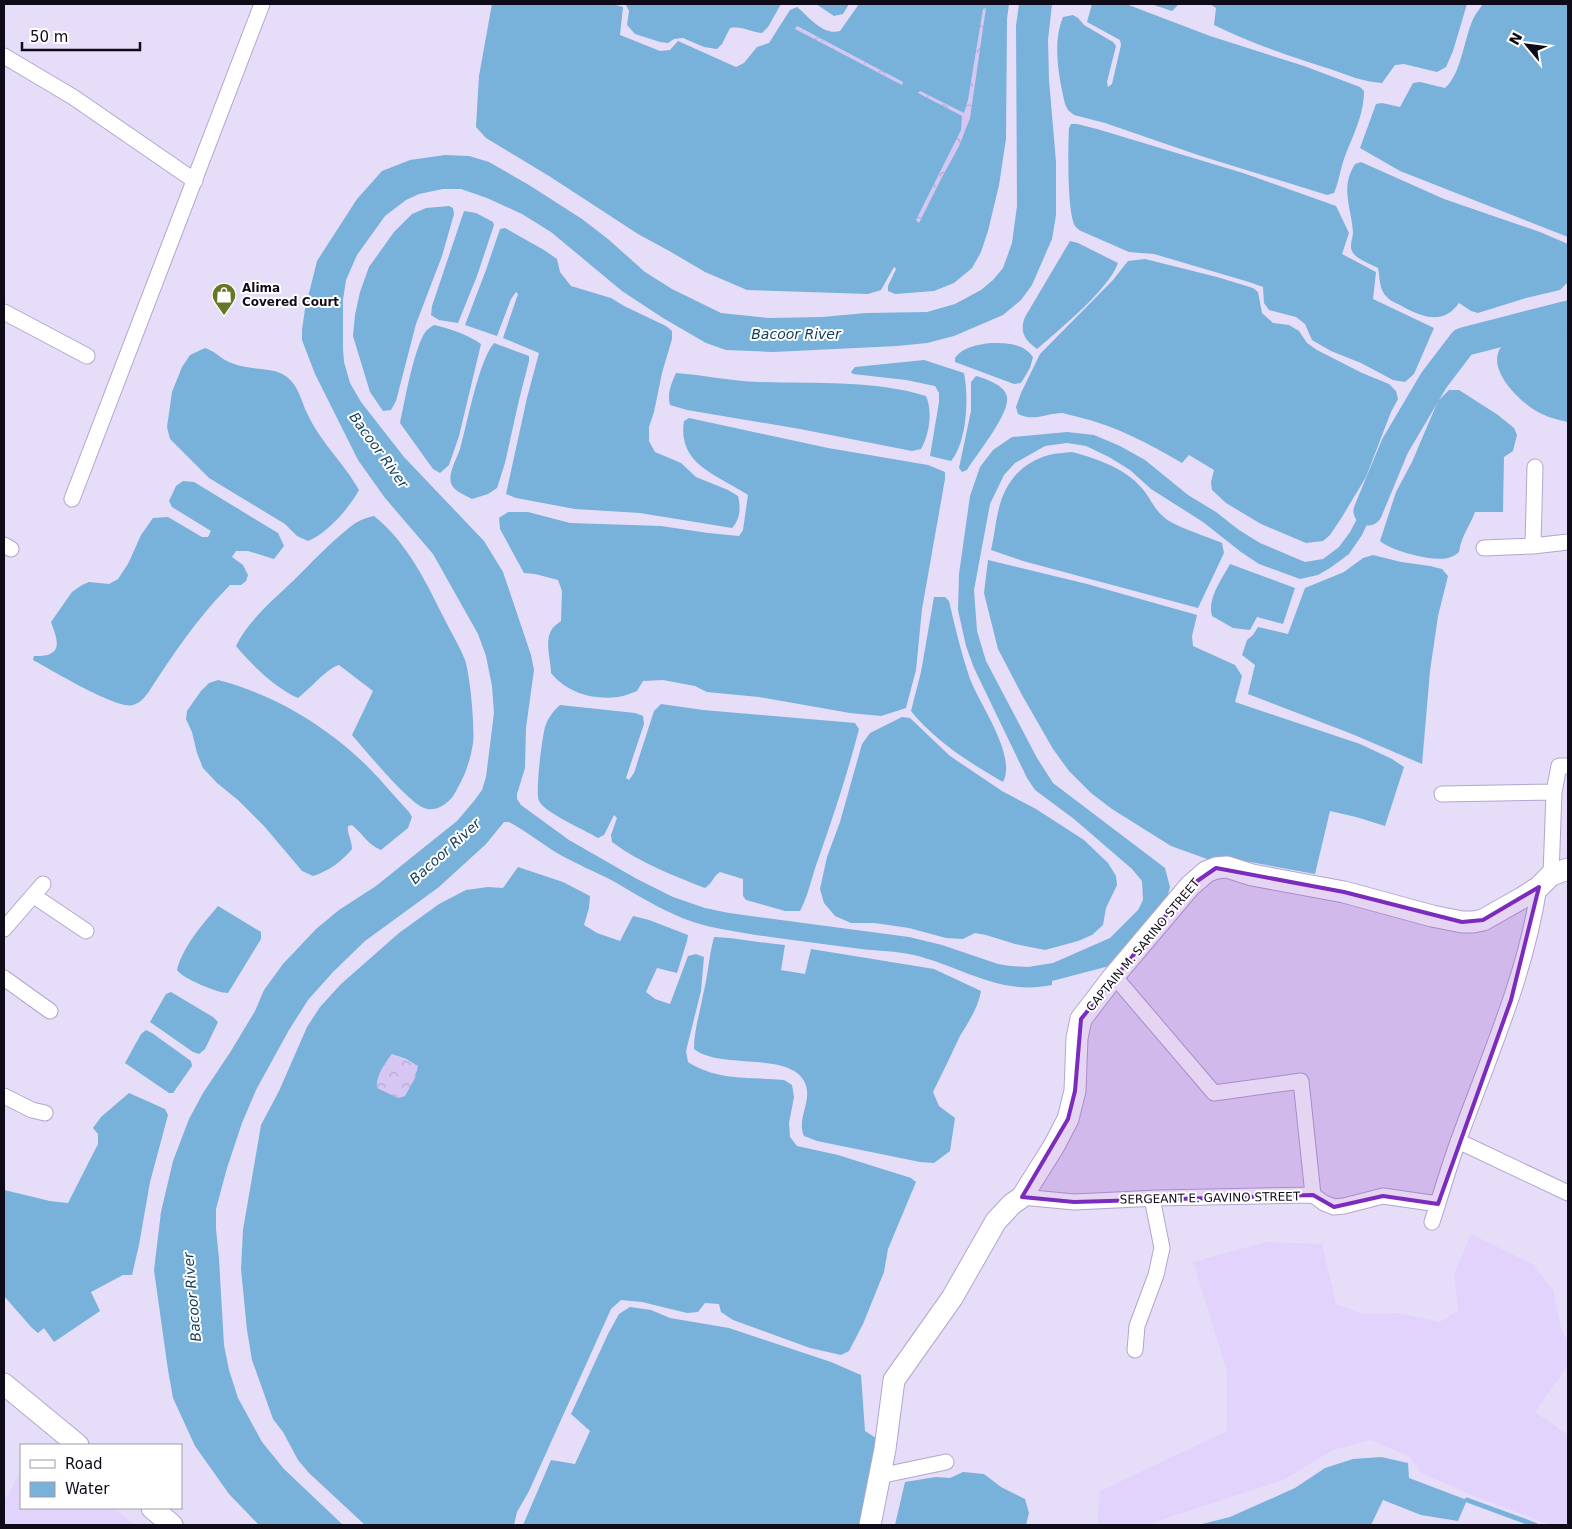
<svg xmlns="http://www.w3.org/2000/svg" width="1572" height="1529" viewBox="0 0 1572 1529" font-family="'DejaVu Sans',sans-serif">
<style>
.built{fill:#e1d3fc}
.forest{fill:url(#forest-crowns)}
.water{fill:#78b1da;fill-rule:evenodd}
.lines{fill:none;stroke-linecap:round;stroke-linejoin:round}
.stream{stroke:#78b1da;stroke-width:5}
.river{stroke:#78b1da;stroke-width:29}
.street-casing{stroke:#b4a5cf;stroke-width:17}
.secondary-casing{stroke:#b4a5cf;stroke-width:23}
.street{stroke:#fff;stroke-width:15}
.secondary{stroke:#fff;stroke-width:21}
.marked{fill:#7b2cbf;fill-opacity:0.2;stroke:#7b2cbf;stroke-width:4;stroke-linejoin:round}
.labels{text-anchor:middle;dominant-baseline:central;stroke-width:4;stroke-linejoin:round;paint-order:stroke}
.poi-label{font-size:12px;font-weight:bold;fill:#100b19;stroke:#fff;text-anchor:start}
.street-label{font-size:12px;fill:#100b19;stroke:#fff}
.water-label{font-size:14px;font-style:italic;fill:#0f3c58;stroke:#fff}
</style>
<defs>
<pattern id="forest-crowns" width="20" height="18" patternUnits="userSpaceOnUse" patternTransform="scale(1.25)"><rect width="20" height="18" fill="#d5c6f2"/><path d="M2 6a3 3 0 1 1 6 0M12 15a3 3 0 1 1 6 0" fill="none" stroke="#b6a9cf"/></pattern>
</defs>
<rect width="100%" height="100%" fill="#e6ddf8"/>
<path class="built" d="M 1471,1234 L 1532,1264 L 1553,1290 L 1562,1331 L 1568,1341 L 1568,1365 L 1535,1412 L 1568,1435 L 1568,1525 L 1551,1525 L 1474,1496 L 1420,1472 L 1409,1456 L 1370,1440 L 1333,1450 L 1283,1480 L 1146,1525 L 1098,1525 L 1097,1521 L 1100,1491 L 1227,1431 L 1227,1371 L 1193,1262 L 1266,1242 L 1322,1244 L 1336,1304 L 1363,1314 L 1398,1313 L 1440,1322 L 1458,1310 L 1454,1274 Z
M 21,1470 L 21,1508 L 114,1508 L 134,1525 L 4,1525 L 4,1502 Z"/>
<path class="forest" d="M 983,8 L 987,8 L 970,118 L 959,146 L 942,177 L 919,223 L 916,220 L 960,130 L 962,117 L 918,94 L 920,91 L 964,113 L 968,100 Z
M 796,26 L 903,82 L 902,85 L 794,29 Z
M 392,1054 L 419,1066 L 416,1078 L 405,1096 L 398,1098 L 376,1088 C 375,1076 385,1063 392,1054 Z"/>
<path class="water" d="M 492,4 L 613,4 L 623,7 L 620,35 L 660,51 L 670,50 L 678,41 L 736,67 L 744,63 L 757,47 L 769,43 L 790,10 L 797,7 C 809,17 823,36 840,31 L 859,4 L 1009,4 L 1007,19 L 1006,139 L 999,185 L 988,231 L 981,252 L 972,268 L 954,283 L 934,291 L 895,294 L 888,291 L 888,286 L 896,269 L 894,267 L 881,290 L 868,294 L 747,290 L 705,272 L 671,252 L 638,234 L 549,176 L 486,138 L 476,127 L 479,76 ZM 986,8 L 970,118 L 959,146 L 942,177 L 919,223 L 916,220 L 961,130 L 962,116 L 918,93 L 920,91 L 964,113 L 968,100 L 983,9 ZM 797,26 L 903,82 L 902,85 L 795,29 Z
M 624,4 L 781,4 L 768,27 L 762,33 C 749,32 744,26 730,28 L 722,44 L 717,49 L 704,47 L 683,38 L 674,39 L 668,43 L 660,42 L 635,34 L 627,25 L 629,11 L 626,5 Z
M 816,4 L 849,4 L 843,14 L 834,16 Z
M 1019,4 L 1052,4 L 1048,40 L 1049,80 L 1056,162 L 1056,215 L 1052,239 L 1032,285 L 1021,300 L 1003,315 L 954,336 L 927,343 L 897,346 L 773,352 L 726,350 L 706,343 L 663,318 L 622,291 L 551,232 L 522,214 L 487,198 L 461,189 L 443,189 L 419,194 L 406,200 L 385,216 L 357,255 L 346,280 L 343,300 L 343,349 L 344,362 L 350,383 L 361,402 L 404,457 L 484,541 L 503,572 L 531,655 L 534,670 L 526,728 L 525,768 L 517,794 L 517,799 L 521,805 L 569,840 L 637,879 L 673,897 L 705,908 L 729,913 L 909,937 L 942,945 L 998,964 L 1010,966 L 1028,967 L 1053,963 L 1110,938 L 1138,910 L 1143,900 L 1142,881 L 1132,869 L 1074,819 L 1035,790 L 1027,778 L 974,668 L 966,646 L 958,610 L 959,574 L 970,496 L 980,467 L 993,450 L 1012,437 L 1067,432 L 1094,435 L 1120,446 L 1145,460 L 1188,495 L 1216,512 L 1239,530 L 1260,543 L 1305,562 L 1323,559 L 1339,547 L 1350,532 L 1365,504 L 1377,473 L 1388,479 L 1362,535 L 1349,554 L 1330,568 L 1318,575 L 1300,579 L 1259,564 L 1241,552 L 1203,522 L 1151,489 L 1130,470 L 1109,457 L 1086,446 L 1067,443 L 1045,446 L 1015,463 L 1004,475 L 990,504 L 974,590 L 977,631 L 986,661 L 1037,758 L 1053,783 L 1165,868 L 1170,887 L 1167,898 L 1113,965 L 1052,981 L 1052,985 C 1000,996 963,967 914,955 C 896,951 879,951 861,949 C 810,942 758,937 707,926 C 674,918 644,899 615,882 C 596,872 576,864 557,853 C 541,843 526,831 509,822 L 504,822 L 486,844 L 439,887 L 365,941 L 333,972 L 308,1000 L 289,1030 L 256,1090 L 242,1123 L 227,1168 L 216,1209 L 216,1229 L 219,1259 L 224,1345 L 229,1370 L 238,1398 L 262,1442 L 284,1469 L 343,1525 L 259,1525 L 229,1494 L 195,1446 L 173,1398 L 168,1370 L 154,1270 L 161,1212 L 173,1161 L 189,1119 L 203,1093 L 231,1051 L 255,1011 L 264,990 L 283,964 L 316,929 L 339,910 L 376,886 L 422,849 L 457,821 L 474,801 L 482,790 L 486,777 L 494,713 L 492,686 L 486,656 L 478,634 L 433,554 L 385,498 L 358,460 L 315,374 L 302,340 L 302,330 L 305,309 L 317,261 L 357,199 L 382,171 L 410,160 L 445,155 L 469,156 L 489,162 L 529,185 L 582,219 L 608,239 L 645,272 L 672,289 L 721,313 L 768,318 L 822,317 L 866,313 L 927,312 L 955,304 L 981,290 L 993,280 L 1003,268 L 1012,243 L 1017,206 L 1016,26 Z
M 1092,4 L 1126,4 L 1210,36 L 1304,66 L 1360,87 L 1364,91 C 1364,116 1352,137 1344,159 C 1340,170 1339,182 1334,193 L 1327,195 L 1201,156 L 1105,123 L 1074,115 L 1068,110 L 1065,104 C 1059,77 1052,44 1063,17 L 1073,15 L 1078,18 L 1084,25 L 1113,42 L 1116,46 L 1107,82 L 1108,87 L 1112,84 L 1121,45 L 1120,40 L 1087,22 Z
M 1151,4 L 1179,4 L 1172,11 Z
M 1210,4 L 1467,4 L 1453,51 L 1446,67 L 1437,72 L 1404,64 L 1395,65 L 1382,83 C 1364,82 1347,75 1330,69 C 1291,57 1251,43 1214,25 L 1216,8 Z
M 1483,4 L 1568,4 L 1568,237 L 1400,171 L 1360,148 L 1376,104 L 1382,103 L 1400,107 L 1413,83 L 1420,82 L 1445,88 C 1462,73 1464,37 1474,17 C 1477,12 1480,8 1483,4 Z
M 1071,124 L 1077,124 L 1097,129 L 1243,173 L 1336,206 L 1349,233 L 1342,254 L 1376,272 L 1373,299 L 1434,328 L 1414,374 L 1405,382 L 1393,380 L 1361,363 L 1331,351 L 1312,340 L 1305,324 L 1296,317 L 1269,310 L 1264,303 L 1263,287 L 1249,282 L 1154,254 L 1129,252 L 1081,231 C 1080,231 1076,227 1075,226 C 1067,212 1068,147 1069,128 Z
M 1361,162 L 1444,199 L 1540,232 L 1568,244 L 1568,282 L 1560,290 L 1526,298 L 1478,313 L 1471,311 L 1459,303 C 1443,326 1421,317 1400,305 C 1396,303 1390,301 1387,297 C 1379,290 1380,278 1378,268 C 1371,264 1355,259 1352,251 C 1349,246 1353,238 1353,232 C 1351,206 1340,188 1355,164 Z
M 449,206 L 453,208 L 454,214 L 442,256 L 416,324 L 396,401 L 391,410 L 383,411 L 370,392 L 353,336 L 355,315 L 360,292 L 369,267 L 394,232 L 412,214 L 426,208 Z
M 464,211 L 476,213 L 493,222 L 494,225 L 477,276 L 458,323 L 439,320 L 431,315 L 432,306 Z
M 505,228 L 544,250 L 557,259 L 560,272 L 571,286 L 611,298 L 624,306 L 666,326 L 672,331 L 672,339 L 662,373 L 654,412 L 649,427 L 649,441 L 655,452 L 681,463 L 696,477 L 728,490 L 738,496 C 741,507 740,520 732,528 L 640,513 L 575,509 L 516,498 L 506,494 L 527,398 L 539,353 L 503,338 L 518,294 L 516,292 L 511,299 L 497,336 L 465,325 L 486,270 L 500,229 Z
M 1070,241 L 1078,243 L 1118,263 C 1109,289 1059,330 1037,349 C 1025,340 1019,332 1025,317 Z
M 1145,259 L 1217,277 L 1253,288 L 1258,292 L 1262,313 L 1273,323 L 1289,325 L 1299,331 L 1307,343 L 1317,350 L 1362,373 L 1389,384 L 1396,391 L 1398,399 L 1391,412 L 1366,477 L 1342,517 L 1330,535 L 1323,541 L 1306,543 L 1261,524 L 1226,503 L 1212,490 L 1211,482 L 1214,470 L 1189,455 L 1182,463 C 1150,444 1114,425 1078,417 C 1073,416 1067,414 1063,413 C 1046,413 1034,422 1018,414 L 1016,407 L 1021,393 L 1040,354 L 1113,280 L 1128,261 Z
M 434,325 C 451,329 467,334 481,344 L 459,436 L 449,465 L 440,473 L 433,469 L 400,423 C 404,405 415,342 427,330 C 429,328 431,327 434,325 Z
M 1568,325 L 1568,422 C 1559,420 1550,418 1542,414 C 1522,405 1485,370 1501,347 L 1545,328 Z
M 494,343 L 529,356 L 529,361 L 519,400 L 505,463 L 497,488 L 488,494 L 472,499 C 465,495 453,491 451,483 C 448,473 457,458 460,449 C 467,424 479,360 494,343 Z
M 990,343 C 1007,343 1023,343 1033,357 L 1030,368 L 1021,383 L 1014,384 L 955,362 L 955,358 C 963,347 976,345 990,343 Z
M 205,348 C 214,351 217,355 225,360 C 230,363 240,366 246,367 C 261,370 275,368 287,377 C 299,386 301,401 307,413 C 320,442 344,463 359,490 C 349,508 328,533 308,541 L 297,536 L 285,524 L 209,478 L 170,439 L 167,427 L 172,392 L 182,367 L 190,355 Z
M 924,360 L 964,373 C 969,397 967,443 951,461 L 930,456 L 939,402 L 939,393 L 935,386 L 906,380 L 853,374 L 851,372 L 855,367 Z
M 676,373 C 703,375 731,381 759,382 C 814,384 873,380 926,396 C 933,412 929,435 921,449 L 912,451 L 800,429 L 687,410 L 670,405 C 667,394 671,384 676,373 Z
M 976,376 C 986,379 1005,385 1007,397 C 1010,414 976,455 967,470 L 962,472 L 959,468 L 971,411 L 971,382 Z
M 1449,390 L 1459,390 L 1498,415 L 1514,428 L 1517,435 L 1513,451 L 1504,457 L 1503,512 L 1475,512 C 1469,528 1462,534 1459,552 C 1456,555 1452,557 1448,558 C 1434,562 1391,551 1380,541 L 1396,492 L 1412,462 L 1438,401 Z
M 689,418 L 828,448 L 928,465 L 945,472 L 945,479 L 922,609 L 916,670 L 906,708 L 881,716 L 850,713 L 759,697 L 707,692 L 695,686 L 663,680 L 643,681 L 637,691 C 631,693 625,696 618,697 C 593,700 567,693 551,673 C 551,660 544,641 552,629 C 554,626 558,623 561,621 L 562,591 L 558,580 L 535,574 L 524,573 L 500,529 L 499,518 L 508,512 L 528,512 L 570,523 L 661,526 L 708,533 L 739,536 L 743,530 L 748,495 C 718,475 677,465 684,421 Z
M 1072,452 C 1098,459 1128,469 1145,492 C 1153,503 1154,509 1166,519 C 1177,527 1208,537 1222,543 L 1224,553 L 1198,608 L 1023,561 L 991,550 C 994,538 995,525 998,512 C 1004,484 1020,463 1049,455 C 1056,453 1065,453 1072,452 Z
M 183,481 L 194,482 L 278,533 L 284,546 L 274,559 L 248,551 L 236,551 L 232,557 L 243,565 L 248,575 L 246,581 L 241,585 L 230,585 C 198,617 173,654 148,693 C 144,698 140,703 133,705 C 117,710 50,669 33,660 L 34,656 C 39,656 46,656 50,654 C 63,649 54,631 51,622 L 72,592 L 82,585 L 89,582 L 109,584 L 118,579 L 128,564 L 141,535 L 153,518 L 168,517 L 202,537 L 208,537 L 211,531 L 172,507 L 169,501 L 176,486 Z
M 374,516 C 408,543 427,584 446,622 C 452,634 460,647 465,660 C 470,674 475,728 473,743 C 471,758 465,776 457,789 C 452,801 438,813 424,808 C 408,802 365,750 352,735 L 373,691 L 339,665 C 327,668 310,689 298,698 C 274,687 253,666 236,646 C 247,622 275,598 294,580 C 312,562 330,543 350,527 C 357,521 365,518 374,516 Z
M 1373,555 L 1401,562 L 1430,566 L 1442,569 L 1448,576 L 1438,616 L 1430,671 L 1422,764 L 1352,734 L 1248,694 L 1255,665 L 1242,655 L 1247,640 L 1253,635 L 1258,627 L 1288,634 L 1305,588 L 1344,572 L 1363,558 Z
M 988,560 L 1087,584 L 1197,615 L 1192,636 L 1193,646 L 1235,665 L 1242,676 L 1235,702 L 1360,744 L 1392,759 L 1404,767 L 1385,826 L 1356,817 L 1330,811 L 1315,874 L 1250,862 L 1207,859 L 1171,846 L 1112,809 L 1091,793 L 1069,771 L 1053,749 L 1022,695 L 998,649 L 984,593 Z
M 1230,564 L 1295,588 L 1283,624 L 1257,617 L 1250,630 L 1233,628 L 1212,616 C 1207,598 1222,579 1230,564 Z
M 934,597 L 945,597 L 949,601 C 955,627 961,653 970,679 C 980,705 1017,756 1003,782 C 970,763 935,741 911,711 L 921,672 Z
M 218,680 C 273,694 327,726 368,767 C 382,781 395,797 409,812 L 412,817 L 408,828 L 381,850 C 368,845 363,834 352,825 L 348,826 C 347,834 352,840 352,849 C 342,861 329,871 313,876 L 302,871 L 264,826 L 238,800 L 217,783 L 203,768 L 197,753 L 192,732 L 186,719 L 187,711 L 201,691 L 209,683 Z
M 661,704 L 703,710 L 855,723 L 859,729 C 848,772 834,814 819,857 C 812,875 809,894 800,911 L 785,911 L 746,900 L 743,896 L 743,879 L 720,872 C 713,876 713,883 705,888 C 672,875 640,863 612,842 L 611,835 L 617,818 L 614,815 L 604,835 L 598,838 C 585,830 545,813 539,801 C 535,792 542,738 545,727 C 548,718 553,711 560,705 L 635,713 L 643,716 L 644,724 L 626,778 L 629,780 L 634,773 L 654,711 Z
M 902,717 L 910,718 L 950,756 L 1002,791 L 1036,809 L 1084,840 L 1108,863 L 1116,876 L 1117,885 L 1106,908 L 1103,925 L 1092,935 L 1078,941 L 1045,950 L 1015,944 L 986,935 L 975,933 L 963,939 L 946,938 L 909,928 L 874,923 L 851,923 L 835,916 L 824,903 L 820,889 L 827,857 L 840,822 L 862,744 L 870,733 Z
M 518,867 L 563,882 L 590,896 L 589,908 L 584,925 L 597,933 L 620,941 L 633,916 L 649,920 L 688,935 L 687,941 L 677,973 L 657,968 L 646,992 L 655,999 L 670,1004 L 688,956 L 696,954 L 704,957 L 701,991 L 686,1051 L 688,1062 C 717,1081 751,1077 784,1080 L 792,1085 L 794,1097 L 789,1123 L 790,1137 L 797,1146 L 838,1155 L 911,1178 L 916,1182 L 888,1249 L 884,1272 L 863,1324 L 849,1351 L 841,1355 L 810,1348 L 733,1320 L 721,1312 L 719,1304 L 705,1303 L 698,1312 L 687,1313 L 642,1302 L 621,1300 L 611,1309 L 529,1491 L 517,1512 L 514,1525 L 365,1525 L 309,1473 L 298,1460 L 283,1432 L 273,1419 L 252,1360 L 247,1330 L 241,1269 L 243,1230 L 261,1125 L 279,1091 L 307,1027 L 320,1007 L 341,984 L 399,933 L 439,904 L 466,890 L 488,887 L 503,888 ZM 392,1054 L 406,1059 L 418,1066 L 415,1078 L 405,1096 L 398,1098 L 377,1088 C 375,1077 385,1063 392,1054 Z
M 218,906 L 261,932 L 261,939 L 228,993 C 218,993 183,979 177,970 C 183,946 203,924 218,906 Z
M 714,937 C 738,938 761,943 785,945 L 781,970 L 805,974 L 811,949 L 934,969 L 981,991 C 978,1008 969,1021 960,1036 C 951,1055 942,1074 933,1092 L 939,1106 L 955,1118 L 950,1151 L 934,1163 L 920,1162 L 817,1141 L 804,1136 C 796,1119 813,1101 805,1083 C 791,1051 720,1070 694,1049 C 694,1030 700,1013 703,995 C 708,975 709,956 714,937 Z
M 171,992 L 213,1017 L 218,1022 L 205,1049 L 199,1054 L 193,1052 L 150,1022 L 166,994 Z
M 146,1030 L 152,1033 L 191,1061 L 192,1066 L 173,1093 L 169,1093 L 125,1063 L 141,1034 Z
M 129,1093 L 165,1109 L 168,1115 L 150,1182 L 139,1245 L 132,1275 L 123,1275 L 91,1292 L 100,1311 L 54,1342 L 44,1328 L 38,1333 L 32,1328 L 4,1296 L 4,1190 L 50,1201 L 68,1203 L 98,1144 L 98,1134 L 93,1128 L 101,1117 Z
M 630,1307 L 651,1310 L 670,1318 L 729,1328 L 831,1362 L 861,1375 L 865,1431 L 876,1438 L 864,1525 L 523,1525 L 551,1460 L 575,1464 L 590,1431 L 571,1414 L 608,1334 L 619,1314 Z
M 1381,1457 L 1408,1463 L 1409,1478 L 1467,1500 L 1458,1521 L 1421,1515 L 1383,1500 L 1371,1525 L 1335,1524 L 1198,1525 L 1230,1517 L 1295,1488 L 1325,1468 L 1353,1459 Z
M 963,1472 L 984,1474 L 1001,1487 L 1025,1499 L 1029,1513 L 1026,1525 L 895,1525 L 905,1482 L 936,1477 L 950,1478 Z"/>
<g class="lines">
<path class="stream" d="M 1467,1500 L 1535,1525"/>
<path class="river" d="M 1368,511 L 1395,446 L 1434,380 L 1463,342 L 1568,315"/>
<defs>
<path id="street" d="M 4,56 L 73,97 L 195,181
M 4,312 L 87,356
M 72,499 L 262,4
M 4,545 L 11,549
M 1533,546 L 1535,467
M 1484,548 L 1533,546 L 1568,542
M 1442,794 L 1554,792
M 1551,875 L 1554,792 L 1559,766 L 1568,766
M 34,896 L 86,931
M 4,929 L 43,884
M 4,978 L 50,1011
M 4,1096 L 32,1110 L 45,1113
M 1458,1141 L 1568,1193
M 1313,1195 L 1324,1203 L 1334,1207 L 1344,1206 L 1383,1196 L 1438,1204
M 1022,1197 L 1074,1202 L 1158,1198 L 1313,1195 L 1301,1081 L 1214,1093 L 1114,976
M 1432,1222 C 1441,1194 1449,1166 1459,1139 C 1489,1056 1526,975 1539,887
M 1135,1350 L 1137,1326 L 1156,1275 L 1162,1248 L 1152,1198
M 879,1476 L 946,1462"/>
<path id="secondary" d="M 4,1384 L 78,1445
M 152,1508 L 172,1525
M 870,1525 L 885,1449 L 894,1380 L 952,1298 L 996,1221 L 1012,1204 L 1022,1197 L 1054,1146 L 1068,1119 L 1075,1091 L 1077,1038 L 1081,1019 L 1114,976 L 1190,886 L 1206,872 L 1216,868 L 1227,867 L 1252,875 L 1344,892 L 1432,916 L 1462,922 L 1473,922 L 1483,920 L 1522,898 L 1539,887 L 1551,875 L 1568,869"/>
</defs>
<use href="#street" class="street-casing"/>
<use href="#secondary" class="secondary-casing"/>
<use href="#street" class="street"/>
<use href="#secondary" class="secondary"/>
</g>
<path class="marked" d="M 1216,868 L 1344,892 L 1462,922 L 1483,920 L 1539,887 L 1511,1000 L 1438,1204 L 1383,1196 L 1334,1207 L 1313,1195 L 1074,1202 L 1022,1197 L 1068,1119 L 1075,1091 L 1081,1019 L 1190,886 Z"/>
<defs>
<symbol id="shop-pin" viewBox="-11 -11 22 30"><path d="M0 17L-7.5 6A9.5 9.5 0 1 1 7.5 6Z" fill="#667827" stroke="#fff"/><path d="M-5-2.5h2.3a2.7 3.5 0 0 1 5.4 0H5L5.5 6h-11ZM-1.5-2.5h3a1.5 2.3 0 0 0-3 0Z" fill="#fff"/></symbol>
</defs>
<g fill-rule="evenodd">
<use href="#shop-pin" x="210" y="281" width="28" height="38"/>
</g>
<g class="labels">
<g class="poi-label">
<text x="242" y="288">Alima<tspan x="242" dy="14">Covered Court</tspan></text>
</g>
<g class="street-label">
<text transform="translate(1143 945) rotate(-50)">CAPTAIN M. SARINO STREET</text>
<text transform="translate(1210 1198) rotate(-1)">SERGEANT E. GAVINO STREET</text>
</g>
<g class="water-label">
<text x="796" y="334">Bacoor River</text>
<text transform="translate(379 450) rotate(54)">Bacoor River</text>
<text transform="translate(445 851) rotate(-42)">Bacoor River</text>
<text transform="translate(192 1297) rotate(-95)">Bacoor River</text>
</g>
</g>
<rect width="1572" height="1529" fill="none" stroke="#100b19" stroke-width="10"/>
<rect x="20" y="1444" width="162" height="65" fill="#ffffff" stroke="#9f9da3"/>
<rect x="30" y="1460" width="25" height="8" fill="#ffffff" stroke="#9f9da3"/>
<text x="65" y="1469" font-size="15" fill="#100b19">Road</text>
<rect x="30" y="1482" width="25" height="15" fill="#78b1da" stroke="#9f9da3"/>
<text x="65" y="1494" font-size="15" fill="#100b19">Water</text>
<g transform="translate(1527 45) rotate(299)" stroke="#ffffff" stroke-width="4" paint-order="stroke">
<path d="M0-4L9 19L0 12L-9 19Z" fill="#100b19"/>
<text y="-8" font-size="14" font-weight="bold" text-anchor="middle" fill="#100b19">N</text>
</g>
<path d="M22 42v8h118v-8" fill="none" stroke="#100b19" stroke-width="2.5"/>
<text x="30" y="42" font-size="15" fill="#100b19" stroke="#ffffff" stroke-width="4" paint-order="stroke">50 m</text>
</svg>
